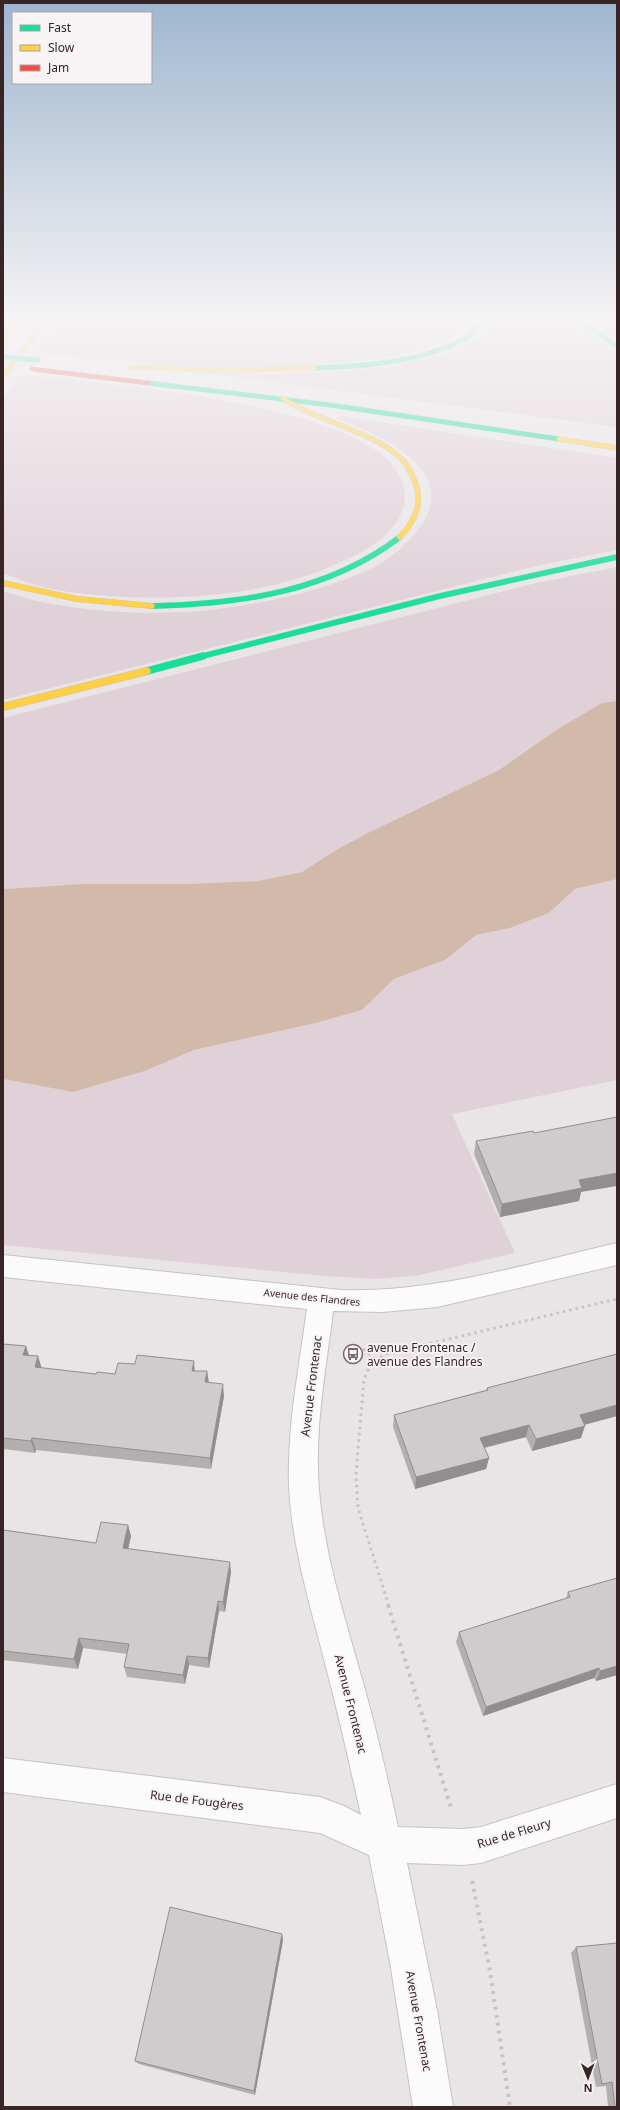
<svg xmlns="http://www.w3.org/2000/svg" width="620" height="2110" viewBox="0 0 620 2110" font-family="'Noto Sans',sans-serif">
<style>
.green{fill:#e0d0d8}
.water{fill:#d3b9aa}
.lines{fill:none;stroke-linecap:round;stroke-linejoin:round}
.street-casing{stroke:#c7c2c3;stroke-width:2}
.fast-far2-casing{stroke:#c8c2c3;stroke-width:5.5}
.fast-far1-casing{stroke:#c8c2c3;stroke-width:6}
.fast-casing{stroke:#c8c2c3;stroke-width:8}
.slow-far2-casing{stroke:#c8c2c3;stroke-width:5.5}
.slow-far1-casing{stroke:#c8c2c3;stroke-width:6}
.slow-casing{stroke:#c8c2c3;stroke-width:8}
.jam-casing{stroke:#c8c2c3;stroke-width:5.5}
.path-far1{stroke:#c9c2c2;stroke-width:3;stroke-dasharray:2.5 4;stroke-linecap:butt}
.path{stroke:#c9c2c2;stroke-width:4;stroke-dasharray:3 5;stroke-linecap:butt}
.street{fill:#fcfbfb;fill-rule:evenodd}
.fast-far2{stroke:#16e098;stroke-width:4.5}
.fast-far1{stroke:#16e098;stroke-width:5.5}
.fast{stroke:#16e098;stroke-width:7}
.slow-far2{stroke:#ffcf43;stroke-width:4.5}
.slow-far1{stroke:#ffcf43;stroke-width:5.5}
.slow{stroke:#ffcf43;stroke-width:7}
.jam{stroke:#f24e42;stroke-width:4.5}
.fast-bridge-casing{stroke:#c8c2c3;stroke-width:5.5;stroke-linecap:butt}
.fast-bridge{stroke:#16e098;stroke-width:4.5}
.wall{fill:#b3afaf}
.shaded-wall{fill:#928e8f}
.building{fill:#d0cbcc;stroke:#928e8f}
.labels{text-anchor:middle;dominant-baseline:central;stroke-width:3.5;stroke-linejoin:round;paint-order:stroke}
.street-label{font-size:10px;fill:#3a2526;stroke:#f8f3f4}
.near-poi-label{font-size:12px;fill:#3a2526;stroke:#f8f3f4;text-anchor:start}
.near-street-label{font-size:12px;fill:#3a2526;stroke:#f8f3f4}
</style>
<rect width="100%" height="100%" fill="#e9e5e6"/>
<path class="green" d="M 69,317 L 477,317 C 474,324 462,331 455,336 C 427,351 396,356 365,360 C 258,374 143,365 37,353 L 46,337 Z
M 498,317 L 561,317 L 617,353 L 617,427 L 211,374 L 211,372 C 274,376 465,378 498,317 Z
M 581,317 L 617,317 L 617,339 Z
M 19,375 C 101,383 345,402 394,467 C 409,487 408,508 393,527 C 379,544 359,554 339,563 C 268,595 186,601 109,596 C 85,594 59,592 36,585 C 25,582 14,577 3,573 L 3,398 Z
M 340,416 L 617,458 L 617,550 L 536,566 L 3,700 L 3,591 C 17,595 32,601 47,603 C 105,614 167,616 226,608 C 277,601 328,589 374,567 C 392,558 406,544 418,530 C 425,522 427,516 430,506 C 442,459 370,432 336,418 Z
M 617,567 L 617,701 L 602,704 L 556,730 L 499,770 L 336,850 L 302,872 L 258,881 L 186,884 L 82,884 L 3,889 L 3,718 L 536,583 Z
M 617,879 L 617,1080 L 452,1114 L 515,1253 L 415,1276 L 376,1279 L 325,1276 L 3,1245 L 3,1079 L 73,1092 L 145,1071 L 194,1050 L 316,1023 L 362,1010 L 394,979 L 445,960 L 476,935 L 510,928 L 549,913 L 575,889 Z"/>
<path class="water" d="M 617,701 L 617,879 L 575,889 L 549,913 L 510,928 L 476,935 L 445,960 L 394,979 L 362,1010 L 316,1023 L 194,1050 L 145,1071 L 73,1092 L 3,1079 L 3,889 L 82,884 L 186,884 L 258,881 L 302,872 L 336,850 L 368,833 L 499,770 L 556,730 L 602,703 Z"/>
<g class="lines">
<defs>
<path id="street" d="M 617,1243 L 617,1265 L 437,1307 L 383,1312 L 333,1311 C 326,1370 314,1430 319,1489 C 324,1556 346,1621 364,1686 C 377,1732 388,1780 398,1827 L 463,1829 L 481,1827 L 617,1784 L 617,1818 L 481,1863 L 463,1865 L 407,1863 L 437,2010 L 453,2107 L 413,2107 L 390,1962 L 369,1855 L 320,1833 L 3,1792 L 3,1758 L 320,1797 L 344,1806 L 361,1815 C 350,1766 339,1716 326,1667 C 311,1608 292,1548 289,1486 C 287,1427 299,1368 307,1309 L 3,1277 L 3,1255 L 341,1290 C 435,1293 526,1264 617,1243 Z"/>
<path id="fast-far2" d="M 571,316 L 617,346
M 314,368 C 364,366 419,363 464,339 C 474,334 481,323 489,316
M 148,383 L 330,405 L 559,439"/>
<path id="fast-far1" d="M 152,606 C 240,604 328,592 400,537
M 199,657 L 440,596 L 617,557"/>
<path id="fast" d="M 147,671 L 203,656"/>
<path id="slow-far2" d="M 3,339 L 20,316
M 131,367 L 212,370 L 314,368
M 3,377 L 49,316
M 283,398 C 316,422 387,434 408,467
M 559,439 L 617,448"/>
<path id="slow-far1" d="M 400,537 C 422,514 424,492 407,466
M 3,583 L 77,599 L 152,606"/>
<path id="slow" d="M 3,707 L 147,671"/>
<path id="jam" d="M 32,369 L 148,383"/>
</defs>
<use href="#street" class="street-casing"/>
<use href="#fast-far2" class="fast-far2-casing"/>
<use href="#fast-far1" class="fast-far1-casing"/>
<use href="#fast" class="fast-casing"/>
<use href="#slow-far2" class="slow-far2-casing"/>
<use href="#slow-far1" class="slow-far1-casing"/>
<use href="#slow" class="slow-casing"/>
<use href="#jam" class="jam-casing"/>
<path class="path-far1" d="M 363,1349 L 375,1359
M 389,1606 L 358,1508 L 356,1474 L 364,1379 L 371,1364 L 386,1354 L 617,1299"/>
<path class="path" d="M 388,1605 L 452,1811
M 472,1881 L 490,1971 L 510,2107"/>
<use href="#street" class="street"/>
<use href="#fast-far2" class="fast-far2"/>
<use href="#fast-far1" class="fast-far1"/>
<use href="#fast" class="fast"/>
<use href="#slow-far2" class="slow-far2"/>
<use href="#slow-far1" class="slow-far1"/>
<use href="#slow" class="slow"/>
<use href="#jam" class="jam"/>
<defs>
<path id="fast-bridge" d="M 3,357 L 38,360"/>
</defs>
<use href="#fast-bridge" class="fast-bridge-casing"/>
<use href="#fast-bridge" class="fast-bridge"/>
</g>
<path class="wall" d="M 534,1133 L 581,1192 L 579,1201 L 500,1217 L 474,1154 L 476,1141 Z
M 3,1344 L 26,1346 L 29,1356 L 42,1368 L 96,1374 L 195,1371 L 207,1371 L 209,1383 L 224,1396 L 211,1469 L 36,1450 L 35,1453 L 3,1449 Z
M 617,1354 L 617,1416 L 584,1425 L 581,1438 L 532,1451 L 526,1437 L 485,1448 L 489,1458 L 486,1469 L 415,1489 L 393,1427 L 394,1415 L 486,1390 L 487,1388 Z
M 128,1525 L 131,1536 L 128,1549 L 231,1572 L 225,1612 L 219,1611 L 209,1668 L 189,1665 L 185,1684 L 127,1677 L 124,1667 L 127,1654 L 83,1648 L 78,1669 L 3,1660 L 3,1530 L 96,1543 Z
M 617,1578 L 617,1675 L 596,1681 L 594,1678 L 483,1716 L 456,1642 L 459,1632 L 566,1598 L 568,1592 Z
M 282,1934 L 283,1940 L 255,2095 L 139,2064 L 135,2061 Z
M 617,1943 L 617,2107 L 608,2107 L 606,2086 L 596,2087 L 571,1953 L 576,1947 Z"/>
<path class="shaded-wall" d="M 617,1173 L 617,1186 L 581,1192 L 579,1201 L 500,1217 L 502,1204 L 579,1180 Z
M 26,1346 L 30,1359 L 23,1355 Z
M 38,1356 L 42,1369 L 35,1367 Z
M 194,1361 L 195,1373 L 192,1371 Z
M 207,1371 L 209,1384 L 205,1382 Z
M 223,1384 L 224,1396 L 211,1469 L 210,1458 Z
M 617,1405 L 617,1416 L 576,1427 L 580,1415 Z
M 529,1425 L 526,1437 L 478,1449 L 480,1438 Z
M 585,1426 L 581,1438 L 532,1451 L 536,1439 Z
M 32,1438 L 36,1450 L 35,1453 L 31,1441 Z
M 489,1458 L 486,1469 L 415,1489 L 416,1477 Z
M 128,1525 L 131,1536 L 126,1559 L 123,1548 Z
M 230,1562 L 231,1572 L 225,1612 L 223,1602 Z
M 218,1601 L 219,1611 L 209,1668 L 208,1658 Z
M 79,1638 L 83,1648 L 78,1669 L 74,1659 Z
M 187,1656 L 189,1665 L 185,1684 L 183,1675 Z
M 617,1666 L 617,1675 L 596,1681 L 600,1671 Z
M 599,1668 L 594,1678 L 483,1716 L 486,1707 Z
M 282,1934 L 283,1940 L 255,2095 L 254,2091 Z"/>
<path class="building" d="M 617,1117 L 617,1173 L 579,1180 L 582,1188 L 502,1204 L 476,1141 L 533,1131 L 534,1133 Z
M 3,1344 L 26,1346 L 23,1355 L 38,1356 L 35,1367 L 96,1374 L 97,1372 L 115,1374 L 118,1363 L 135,1364 L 137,1355 L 194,1361 L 192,1371 L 207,1371 L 205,1382 L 223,1384 L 210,1458 L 32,1438 L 31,1441 L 3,1438 Z
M 617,1354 L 617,1405 L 580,1415 L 585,1426 L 536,1439 L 529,1425 L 480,1438 L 489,1458 L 416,1477 L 394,1415 L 488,1390 L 487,1388 Z
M 101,1522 L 128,1525 L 123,1548 L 230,1562 L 223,1602 L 218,1601 L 208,1658 L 187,1656 L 183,1675 L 124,1667 L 129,1644 L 79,1638 L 74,1659 L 3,1651 L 3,1530 L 96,1543 Z
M 617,1578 L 617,1666 L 600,1671 L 599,1668 L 486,1707 L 459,1632 L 570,1597 L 568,1592 Z
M 170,1907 L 282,1934 L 254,2091 L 135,2061 Z
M 617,1943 L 617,2107 L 615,2107 L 612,2082 L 602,2084 L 576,1947 Z"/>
<linearGradient id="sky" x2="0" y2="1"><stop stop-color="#9fb6cf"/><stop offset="0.52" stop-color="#f5f3f4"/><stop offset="1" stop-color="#f5f3f4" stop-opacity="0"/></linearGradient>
<rect width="620" height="612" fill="url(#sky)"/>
<defs>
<symbol id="bus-ring" viewBox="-11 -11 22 22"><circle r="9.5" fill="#f8f3f4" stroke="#776869" stroke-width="1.5"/><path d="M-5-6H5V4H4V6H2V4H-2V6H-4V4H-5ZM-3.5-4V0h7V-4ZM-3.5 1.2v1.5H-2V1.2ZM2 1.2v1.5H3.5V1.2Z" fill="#776869"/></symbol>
</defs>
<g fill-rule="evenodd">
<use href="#bus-ring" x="342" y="1343" width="22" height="22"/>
</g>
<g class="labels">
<g class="street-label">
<text transform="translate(312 1297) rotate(6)">Avenue des Flandres</text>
</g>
<g class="near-poi-label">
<text x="367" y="1347">avenue Frontenac /<tspan x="367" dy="14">avenue des Flandres</tspan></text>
</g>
<g class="near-street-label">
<text transform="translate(311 1386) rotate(-83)">Avenue Frontenac</text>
<text transform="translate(351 1704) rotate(76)">Avenue Frontenac</text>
<text transform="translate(197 1800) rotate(7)">Rue de Fougères</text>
<text transform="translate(514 1833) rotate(-17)">Rue de Fleury</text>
<text transform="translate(419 2021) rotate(80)">Avenue Frontenac</text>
</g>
</g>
<rect width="620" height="2110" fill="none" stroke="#3a2526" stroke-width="8"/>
<rect x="12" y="12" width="140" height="72" fill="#f8f3f4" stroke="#aca1a2"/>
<rect x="20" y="25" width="20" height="6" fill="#16e098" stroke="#aca1a2"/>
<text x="48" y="32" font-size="12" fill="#3a2526">Fast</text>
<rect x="20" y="45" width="20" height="6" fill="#ffcf43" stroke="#aca1a2"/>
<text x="48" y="52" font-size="12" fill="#3a2526">Slow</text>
<rect x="20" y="65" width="20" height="6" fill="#f24e42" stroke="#aca1a2"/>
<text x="48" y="72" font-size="12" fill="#3a2526">Jam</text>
<g transform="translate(588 2078) rotate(179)" stroke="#f8f3f4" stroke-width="3" paint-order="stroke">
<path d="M0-3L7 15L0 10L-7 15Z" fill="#3a2526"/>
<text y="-6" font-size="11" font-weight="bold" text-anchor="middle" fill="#3a2526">N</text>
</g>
</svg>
